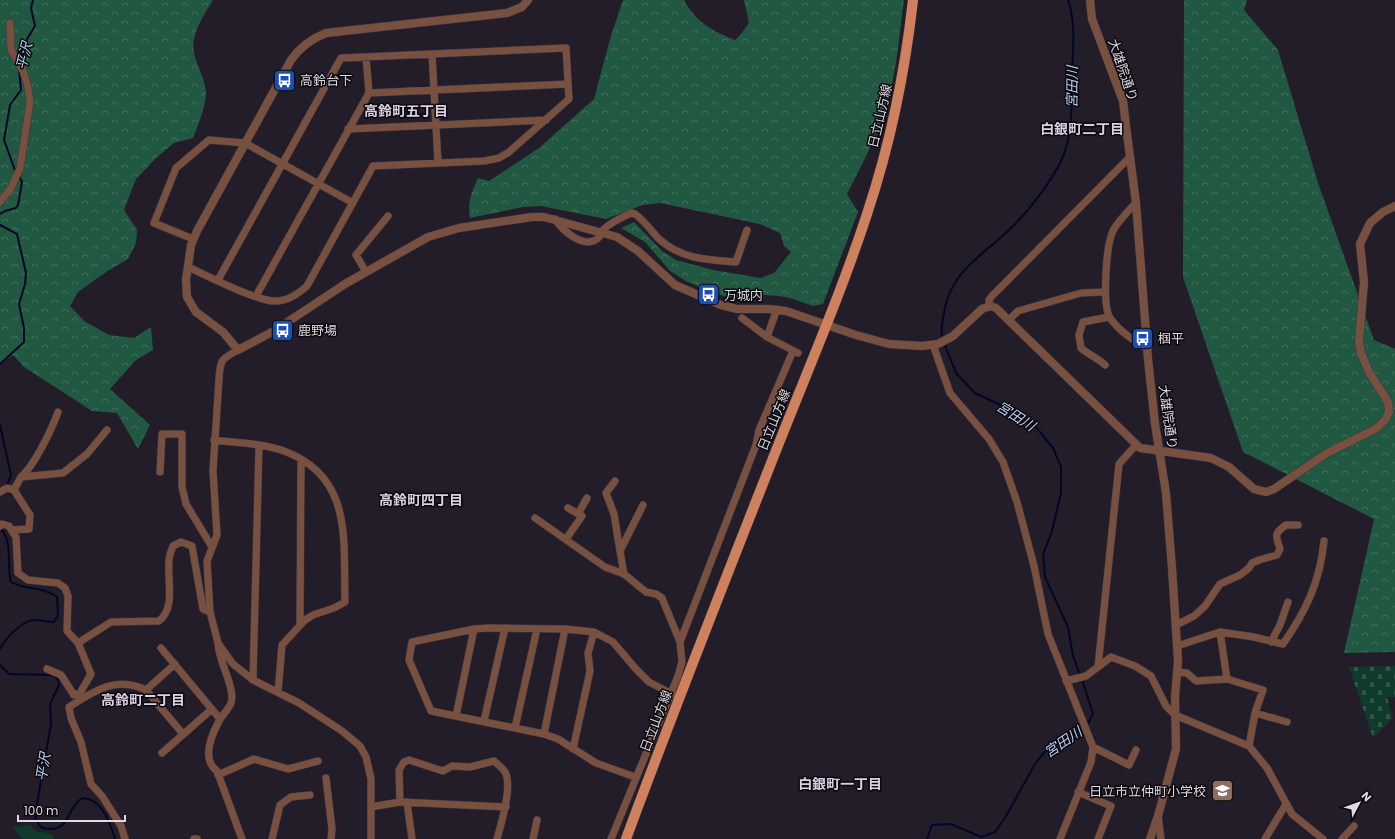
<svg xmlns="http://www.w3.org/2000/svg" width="1395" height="839" viewBox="0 0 1395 839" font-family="Poppins,'Noto Sans JP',sans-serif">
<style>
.green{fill:#103a29}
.forest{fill:url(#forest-crowns)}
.cemetery{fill:url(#cemetery-stones)}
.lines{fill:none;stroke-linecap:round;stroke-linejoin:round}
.stream{stroke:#000727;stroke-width:2}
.minor-casing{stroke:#3d3643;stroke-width:8}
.tertiary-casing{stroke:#3d3643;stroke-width:9}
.primary-casing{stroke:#3d3643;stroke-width:11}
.minor{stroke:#775040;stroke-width:7}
.tertiary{stroke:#775040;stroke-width:8}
.primary{stroke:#cf805d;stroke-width:10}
.labels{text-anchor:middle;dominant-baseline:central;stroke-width:3;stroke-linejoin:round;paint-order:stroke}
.street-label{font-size:13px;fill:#ded9e2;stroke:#0b080d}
.poi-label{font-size:13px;fill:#ded9e2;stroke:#0b080d;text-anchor:start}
.water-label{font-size:14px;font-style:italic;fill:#b7cef4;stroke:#0b080d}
.neighbourhood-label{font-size:14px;font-weight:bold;fill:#dbd0e3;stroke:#0b080d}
</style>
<defs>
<pattern id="forest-crowns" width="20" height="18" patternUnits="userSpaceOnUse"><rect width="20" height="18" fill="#215841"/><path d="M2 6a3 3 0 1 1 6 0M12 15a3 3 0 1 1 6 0" fill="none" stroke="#416f5c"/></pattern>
<pattern id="cemetery-stones" width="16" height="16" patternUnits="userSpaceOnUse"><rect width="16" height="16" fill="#103a29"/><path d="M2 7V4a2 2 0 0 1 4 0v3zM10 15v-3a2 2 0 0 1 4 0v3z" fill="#325648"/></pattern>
</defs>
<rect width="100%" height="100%" fill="#231c29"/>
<path class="green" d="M 30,825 L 36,831 L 53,834 L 54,839 L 23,839 L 12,827 Z"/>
<path class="forest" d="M 0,0 L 213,0 C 204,15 190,35 194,53 C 197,67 206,80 206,94 C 205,109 198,125 193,138 L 174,143 L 155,159 L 136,179 L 124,210 L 137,230 L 136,243 L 128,259 L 106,272 L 78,292 L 70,306 L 84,321 L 109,335 L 134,338 L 151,327 L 153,350 L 136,360 L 110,389 L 150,425 L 138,449 L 117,413 L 92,411 L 24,367 L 13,355 L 0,364 Z
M 623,0 L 684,0 C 696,22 712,31 735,40 L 741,34 L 749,23 L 744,0 L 904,0 C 900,28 898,57 892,84 C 884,123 865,159 847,194 L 858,212 L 823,304 L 813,306 L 790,298 L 779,296 L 764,295 L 747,300 L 724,296 L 714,293 L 686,281 L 670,271 L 645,242 L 621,228 L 634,222 L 662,251 L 676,260 L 713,270 L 761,278 L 774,273 L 791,252 L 784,246 L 780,233 L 760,224 L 660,203 L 643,205 L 606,219 L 541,206 L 523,207 L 470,218 C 467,203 472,191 478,178 L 489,181 L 539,148 L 594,99 L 610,39 Z
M 1184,0 L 1247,0 L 1244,10 L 1278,50 L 1318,183 L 1374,340 L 1395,349 L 1395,652 L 1344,653 L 1374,519 L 1243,452 L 1183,277 Z"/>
<path class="cemetery" d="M 1395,666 L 1395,697 L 1387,697 L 1393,718 L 1373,738 L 1349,667 Z"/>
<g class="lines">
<path class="stream" d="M 21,63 L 27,39 L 35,26 L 31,8 L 33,0
M 16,173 L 4,140 L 10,105 L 21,90 L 19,69
M 0,214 L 5,211 L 16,208 L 18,205 L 22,182 L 19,176
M 0,225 L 17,234 L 26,273 L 25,284 L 19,304 L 24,328 L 24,342 L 0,364
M 943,339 C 940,332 942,325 943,318 C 949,271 979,259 1010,229 C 1029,211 1051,182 1062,159 C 1074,131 1071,101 1072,72 C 1073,48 1076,23 1068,0
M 944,343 L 956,373 L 975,393 L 1017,413 L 1036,427 L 1053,448 L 1061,467 L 1061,493 L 1052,531 L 1043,555 L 1045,577 L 1068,627 L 1073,656 L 1080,675
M 0,425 L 11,475 L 7,485
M 0,528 C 14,543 6,565 11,582 C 25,590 45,587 57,597 L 58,615 L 54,622 C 48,622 40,620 34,620 C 21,621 6,638 0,649
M 0,665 L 9,674 L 52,675 L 58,679 L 59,685 L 50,704 L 51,724 L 35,815 C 37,823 40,829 49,829 C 70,830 67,808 82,798 C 102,799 110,822 115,839
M 1082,679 L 1093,714 L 1087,725
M 927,839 L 932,825 L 951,824 L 981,837 L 995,832 L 1006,816 L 1035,764 L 1047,749 L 1084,728"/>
<defs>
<path id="minor" d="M 432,54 L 438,163
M 369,93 L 568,84
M 348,129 L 546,120
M 0,202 L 11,188 L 20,168 L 30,102 L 28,87 L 23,71 L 11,50 L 10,23
M 1136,203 C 1128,211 1118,221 1113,231 C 1106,245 1102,305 1110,318 C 1120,332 1133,340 1148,349
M 555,219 C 562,230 583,249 597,239 C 600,237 602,232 604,229 C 611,222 623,217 631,213 L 635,214 C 645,221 651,231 659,239 C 681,259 708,260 736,262 L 747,230
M 193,239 L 154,223 L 176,168 L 209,140 L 245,143 L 353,203
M 188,267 C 208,276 254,300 274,301 C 287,302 298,294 307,286 L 373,166 L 484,161 L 499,158 L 509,152 L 569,99 L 566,48 L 341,58 L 218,280
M 366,272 L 356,255 L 388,216
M 256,296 L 369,93 L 366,57
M 990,306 L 989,300 L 992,296 L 1130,157
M 742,318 L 767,337 L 798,353
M 1009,320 L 1018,311 L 1081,293 L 1105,292
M 767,337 L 777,309
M 933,345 L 950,393 L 989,439 L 1003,462 L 1017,502 L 1034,566 L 1048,634 L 1093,747 L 1091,762 L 1060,839
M 238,350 C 221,359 220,360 219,379 L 213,471 L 217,535 L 207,561 L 210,612 L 218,643 L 233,664 L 253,680 L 299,703 L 342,731 L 360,746 L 366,757 L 371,779 L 371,839
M 1105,365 C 1098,358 1089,355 1081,348 L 1079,335 L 1083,322 L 1109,317
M 214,440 C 237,443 262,443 284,451 C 354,477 343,541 345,602 L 334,608 L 313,615 L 305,620 L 282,645 L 278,692
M 160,472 L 162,434 L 182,434 L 182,487 L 186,504 L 212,547
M 21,477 C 34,466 52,429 58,412
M 615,481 L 606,493 L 614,514 L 620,551
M 14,490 L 21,477 L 63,473 L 87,454 L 107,430
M 0,492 L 7,488 L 14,490 L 30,515 L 29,529 L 12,530
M 578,514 L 587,498
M 535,518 L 605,567 L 624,574 L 646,592 L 656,594 L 662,598 L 680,642
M 0,526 L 2,524 L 9,526 L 16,537 L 18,573 L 28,580 L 58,583 L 65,588 L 68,596 L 67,631 L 78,643 L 111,622 L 159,621 C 176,608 167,580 169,561 C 169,556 171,551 173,546 L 181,542 L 192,546 L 203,609 L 210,612
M 566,539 L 582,516 L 568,508
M 624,574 L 620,551 L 643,505
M 300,625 L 301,460
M 1176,625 L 1194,616 L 1205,606 L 1220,584 L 1240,575 L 1249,568 L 1252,563 L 1259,560 L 1277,555 L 1280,549 C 1276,536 1273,534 1286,525 L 1298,525
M 1220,632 L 1227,679
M 1271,642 L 1280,625 L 1288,602
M 218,643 C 218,661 236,688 231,703 C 229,709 222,715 219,721 C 211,736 201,759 217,771 L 242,839
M 1177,646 L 1220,632 L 1254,637 L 1283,644 C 1306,611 1320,582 1324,541
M 161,648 L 220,719
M 175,664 L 146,690 L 183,734
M 1098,667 L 1111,657 L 1135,666 L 1151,676 L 1166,706 L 1175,715 L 1249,746 L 1267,768 L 1292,814 L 1323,839
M 47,669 L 61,675 L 74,695 L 80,693 L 91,674 L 78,643
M 1178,672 L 1187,673 L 1196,681 L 1227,679 L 1263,690 L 1255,713 L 1287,722
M 253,680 L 259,446
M 1066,681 L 1086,676 L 1098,667 L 1119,464 L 1136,445
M 456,716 L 474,629
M 484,721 L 505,628
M 515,728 L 537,629
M 544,734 L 565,629
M 1249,746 L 1255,713
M 1093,747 L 1129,765 L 1136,750
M 573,749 L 590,671 L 588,653 L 594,632
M 162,753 L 212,709
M 218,775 L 254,759 L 288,769 L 318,761
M 635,777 L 596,763 L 558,739 L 544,734 L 431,711 L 409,660 L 412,642 L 474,629 L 489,628 L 565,629 L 594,632 L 613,642 L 635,668 L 649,682 L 680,698
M 326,778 L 332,829 L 331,839
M 1078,792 L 1111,806 L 1098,839
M 400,802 L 399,770 L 404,762 L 409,760 L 443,771 L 452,766 L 470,767 L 494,761 C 497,764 502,767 505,772 C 513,786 501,824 497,839
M 407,802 L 412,839
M 371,807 L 400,802 L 506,807
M 1158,816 L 1161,839
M 125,839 L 121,826 L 102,796 L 91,784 L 81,742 L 71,718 L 69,707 C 95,690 116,676 146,690
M 194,839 L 197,839
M 272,839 L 280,805 L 291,797 L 310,795
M 533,839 L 537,820
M 611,839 L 678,676 L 682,662 L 680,642 L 756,445 L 759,430 L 793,351
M 1265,839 L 1286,804
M 1342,839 L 1354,826"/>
<path id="tertiary" d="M 528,0 L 522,7 L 507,13 L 326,33 C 311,39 300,47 291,60 L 197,231 L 191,245 L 186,280 L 187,297 L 196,312 L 223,332 L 238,350 L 274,331 L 345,284 L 428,237 L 459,228 L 532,217 L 544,217 L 617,237 L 638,251 L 675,285 L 721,305 L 737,309 L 768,309 L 786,311 L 856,335 L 889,344 L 922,346 L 938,344 L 953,336 L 982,309 L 990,306 L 996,308 L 1140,448 L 1211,458 L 1229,467 L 1254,489 L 1266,492 L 1274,489 L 1327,453 L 1377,428 L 1385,420 L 1389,412 L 1388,402 L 1369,372 L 1361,353 L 1359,341 L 1364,282 L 1360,244 L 1370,223 L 1383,212 L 1395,206
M 1090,0 L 1092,19 L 1123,101 L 1126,126 L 1136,203 L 1148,359 L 1155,424 L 1166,493 L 1172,568 L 1178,661 L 1175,697 L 1176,749 L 1158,816 L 1150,839"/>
<path id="primary" d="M 626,839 C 675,706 727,575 779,443 C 809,367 842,291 867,214 C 890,145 905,72 913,0"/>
</defs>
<use href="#minor" class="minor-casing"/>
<use href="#tertiary" class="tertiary-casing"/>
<use href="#primary" class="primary-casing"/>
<use href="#minor" class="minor"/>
<use href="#tertiary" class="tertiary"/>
<use href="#primary" class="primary"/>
</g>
<defs>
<symbol id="bus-square" viewBox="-11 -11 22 22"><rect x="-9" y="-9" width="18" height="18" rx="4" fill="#1a4fb4" stroke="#0b080d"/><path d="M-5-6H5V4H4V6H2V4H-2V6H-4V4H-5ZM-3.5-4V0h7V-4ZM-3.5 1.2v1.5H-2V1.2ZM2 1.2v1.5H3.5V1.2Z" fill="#fff"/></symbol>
<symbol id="school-square" viewBox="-11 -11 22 22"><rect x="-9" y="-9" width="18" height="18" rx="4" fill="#8d6e63" stroke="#0b080d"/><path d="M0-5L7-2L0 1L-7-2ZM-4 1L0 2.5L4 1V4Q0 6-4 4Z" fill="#fff"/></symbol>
</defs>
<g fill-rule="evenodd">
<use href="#bus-square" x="272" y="68" width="25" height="25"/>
<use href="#bus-square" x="696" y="282" width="25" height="25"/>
<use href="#bus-square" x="270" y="318" width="25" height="25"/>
<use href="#bus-square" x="1130" y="326" width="25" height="25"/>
<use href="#school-square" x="1210" y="778" width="25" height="25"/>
</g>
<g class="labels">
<g class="street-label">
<text transform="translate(1123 70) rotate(71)">大雄院通り</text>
<text transform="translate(880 116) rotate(-77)">日立山方線</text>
<text transform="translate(1168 417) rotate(82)">大雄院通り</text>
<text transform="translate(774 420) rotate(-68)">日立山方線</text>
<text transform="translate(656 721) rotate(-69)">日立山方線</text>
</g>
<g class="poi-label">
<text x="300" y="80">高鈴台下</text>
<text x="724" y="295">万城内</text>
<text x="298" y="330">鹿野場</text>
<text x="1158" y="338">椢平</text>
<text x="1206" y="791" text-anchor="end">日立市立仲町小学校</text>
</g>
<g class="water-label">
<text transform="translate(24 56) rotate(-76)">平沢</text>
<text transform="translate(1072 87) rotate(-89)">宮田川</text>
<text transform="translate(1016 416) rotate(32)">宮田川</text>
<text transform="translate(1063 742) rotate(-34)">宮田川</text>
<text transform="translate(43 767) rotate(-80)">平沢</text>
</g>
<g class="neighbourhood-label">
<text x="406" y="111">高鈴町五丁目</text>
<text x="1082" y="129">白銀町二丁目</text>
<text x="421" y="500">高鈴町四丁目</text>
<text x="143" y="700">高鈴町二丁目</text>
<text x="840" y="784">白銀町一丁目</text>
</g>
</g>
<g transform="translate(1359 803) rotate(49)" stroke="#0b080d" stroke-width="3" paint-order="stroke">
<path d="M0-3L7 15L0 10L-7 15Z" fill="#ded9e2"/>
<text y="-6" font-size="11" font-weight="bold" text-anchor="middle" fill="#ded9e2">N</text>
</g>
<path d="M18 815v6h107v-6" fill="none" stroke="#ded9e2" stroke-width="2"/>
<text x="24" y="815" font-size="12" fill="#ded9e2" stroke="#0b080d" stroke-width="3" paint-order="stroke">100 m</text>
</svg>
